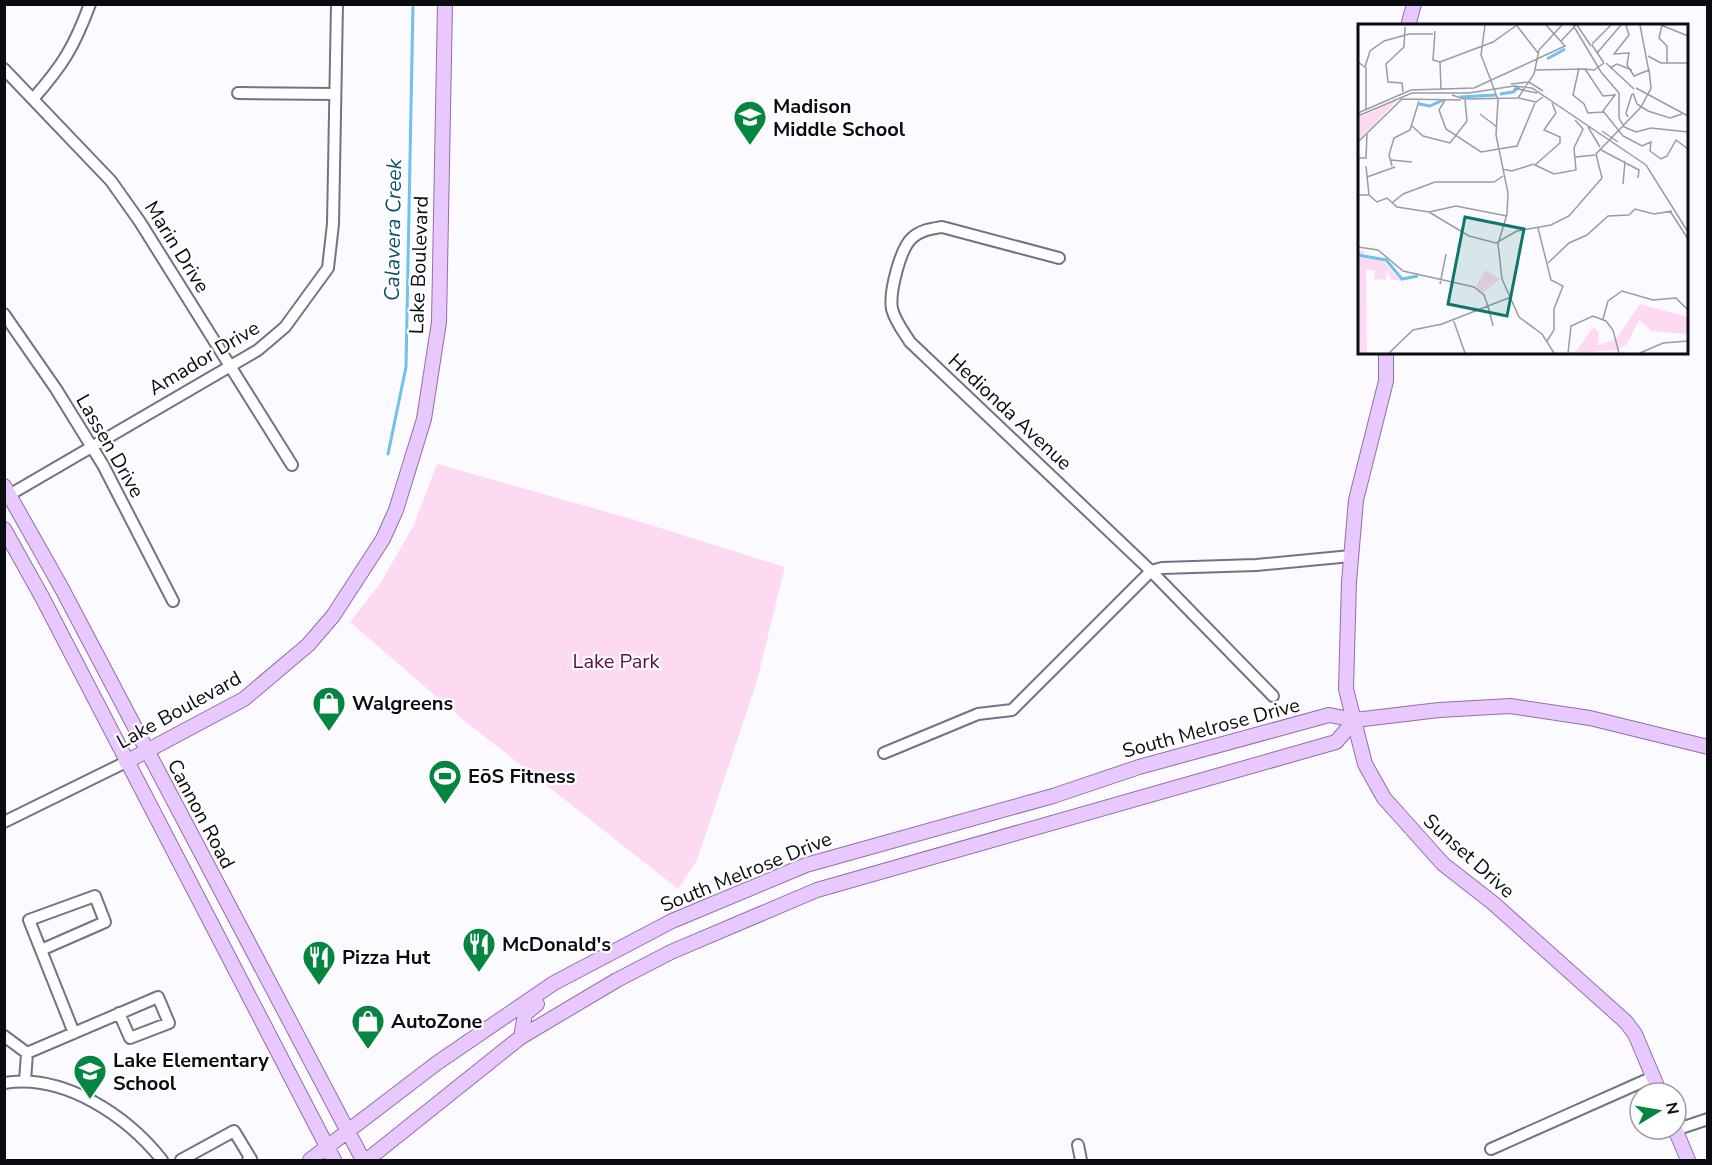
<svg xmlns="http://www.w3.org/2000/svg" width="1712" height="1165" viewBox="0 0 1712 1165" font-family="'Nunito Sans',sans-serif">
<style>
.green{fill:#fedaf2}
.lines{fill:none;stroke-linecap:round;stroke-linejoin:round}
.stream{stroke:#6ec2ec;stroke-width:3}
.minor-casing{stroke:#727385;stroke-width:14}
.major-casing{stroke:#926eab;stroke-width:16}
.minor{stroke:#fff;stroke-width:10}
.major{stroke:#e9c8fe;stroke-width:14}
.labels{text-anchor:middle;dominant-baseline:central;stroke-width:4.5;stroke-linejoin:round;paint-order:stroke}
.poi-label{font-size:20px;font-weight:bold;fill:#0b0b12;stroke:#fff;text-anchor:start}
.street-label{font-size:20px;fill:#0b0b12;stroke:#fff}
.park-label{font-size:20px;fill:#5b0b4b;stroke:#fff}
.water-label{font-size:21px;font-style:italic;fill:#0a516d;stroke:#fff}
.inset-river{fill:none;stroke:#6ec2ec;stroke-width:3}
.inset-road{fill:none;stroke:#9b9ba0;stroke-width:1.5}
.view{fill:#0f766e;fill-opacity:0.15;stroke:#0f766e;stroke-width:3}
.inset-edge{fill:none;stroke:#0b0b12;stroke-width:3}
</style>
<rect width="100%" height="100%" fill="#fbfbff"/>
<path class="green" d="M 437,464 L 625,517 L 785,567 L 757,681 L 697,860 L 678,889 L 461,718 L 350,622 L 379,585 L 413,527 Z"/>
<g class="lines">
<path class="stream" d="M 388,454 L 406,367 L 413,4"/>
<defs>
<path id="minor" d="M 4,69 L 111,181 L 140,222 L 292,465
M 238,93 L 335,94
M 33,99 C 63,65 74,47 90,4
M 1059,258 L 942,227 C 930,229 921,230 912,238 C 900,249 889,293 892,309 C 895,321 903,331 910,342 L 1151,571 L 1273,696
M 4,314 L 56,389 L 103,465 L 173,601
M 4,498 L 258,350 L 285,327 L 328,268 L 333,224 L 337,4
M 884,753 L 978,714 L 1012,710 L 1151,571 L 1162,568 L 1256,565 L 1351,556
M 4,822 L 126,762
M 41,950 L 105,922 L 95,896 L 29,920 L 74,1033
M 4,1036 L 27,1053
M 25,1081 L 27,1053 L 158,997 L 169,1023 L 130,1038 L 119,1013
M 4,1083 C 64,1073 127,1116 162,1160
M 1675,1130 L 1708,1119
M 1078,1145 L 1081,1160
M 1491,1149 L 1653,1077
M 181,1160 L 234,1131 L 251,1159 L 248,1160"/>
<path id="major" d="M 1408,26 L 1414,4
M 1386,352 L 1386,381 L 1356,500 L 1349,582 L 1346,689 L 1365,764 L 1384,798 L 1443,864 L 1493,903 L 1626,1022 L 1635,1034 L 1660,1093
M 4,486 L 61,587 L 363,1160
M 4,529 L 42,597 L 334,1160
M 126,762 L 244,699 L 308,645 L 333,616 L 383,539 L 396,510 L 424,419 L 439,322 L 445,4
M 521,1037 L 525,1014 L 537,1004
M 1675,1129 L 1688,1160
M 310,1160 L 437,1063 L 554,983 L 672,921 L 806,865 L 1053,796 L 1139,767 L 1329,715 L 1355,720 L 1439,710 L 1510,706 L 1590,718 L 1708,747
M 367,1160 L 521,1037 L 617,980 L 671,952 L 817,890 L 1336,742 L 1355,720"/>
</defs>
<use href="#minor" class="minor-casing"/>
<use href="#major" class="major-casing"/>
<use href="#minor" class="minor"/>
<use href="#major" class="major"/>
</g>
<defs>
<symbol id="school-pin" viewBox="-11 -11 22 30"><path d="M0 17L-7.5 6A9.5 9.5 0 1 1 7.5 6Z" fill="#048540" stroke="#fff"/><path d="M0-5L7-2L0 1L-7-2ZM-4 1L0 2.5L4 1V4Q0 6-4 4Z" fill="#fff"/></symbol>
<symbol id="shop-pin" viewBox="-11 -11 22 30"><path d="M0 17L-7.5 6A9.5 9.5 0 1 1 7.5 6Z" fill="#048540" stroke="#fff"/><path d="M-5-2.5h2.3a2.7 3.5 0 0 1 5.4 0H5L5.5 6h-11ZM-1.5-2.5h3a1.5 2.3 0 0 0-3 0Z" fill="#fff"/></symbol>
<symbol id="stadium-pin" viewBox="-11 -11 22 30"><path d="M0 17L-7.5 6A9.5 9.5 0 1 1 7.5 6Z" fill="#048540" stroke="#fff"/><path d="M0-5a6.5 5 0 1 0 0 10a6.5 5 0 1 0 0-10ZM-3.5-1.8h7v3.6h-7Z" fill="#fff"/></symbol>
<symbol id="restaurant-pin" viewBox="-11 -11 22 30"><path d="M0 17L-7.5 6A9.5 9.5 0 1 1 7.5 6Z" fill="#048540" stroke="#fff"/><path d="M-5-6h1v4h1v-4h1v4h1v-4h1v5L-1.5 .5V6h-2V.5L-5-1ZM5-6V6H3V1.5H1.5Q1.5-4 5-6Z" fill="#fff"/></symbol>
</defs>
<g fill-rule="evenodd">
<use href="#school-pin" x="731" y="98" width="38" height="52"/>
<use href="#shop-pin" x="310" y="684" width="38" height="52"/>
<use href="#stadium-pin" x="426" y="757" width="38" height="52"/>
<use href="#restaurant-pin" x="460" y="925" width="38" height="52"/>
<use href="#restaurant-pin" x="300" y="938" width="38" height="52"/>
<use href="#shop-pin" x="349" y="1002" width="38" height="52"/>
<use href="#school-pin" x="71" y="1052" width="38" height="52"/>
</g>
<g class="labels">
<g class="poi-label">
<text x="773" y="106">Madison<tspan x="773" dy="23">Middle School</tspan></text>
<text x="352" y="703">Walgreens</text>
<text x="468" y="776">EōS Fitness</text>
<text x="502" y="944">McDonald's</text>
<text x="342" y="957">Pizza Hut</text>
<text x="391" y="1021">AutoZone</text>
<text x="113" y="1060">Lake Elementary<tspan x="113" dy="23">School</tspan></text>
</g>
<g class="street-label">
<text transform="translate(177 247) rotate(58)">Marin Drive</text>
<text transform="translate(419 265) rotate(-88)">Lake Boulevard</text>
<text transform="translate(204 358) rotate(-31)">Amador Drive</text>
<text transform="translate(1010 412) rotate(43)">Hedionda Avenue</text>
<text transform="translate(110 446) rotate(60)">Lassen Drive</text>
<text transform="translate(179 710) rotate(-29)">Lake Boulevard</text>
<text transform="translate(1211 728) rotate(-15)">South Melrose Drive</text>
<text transform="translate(201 814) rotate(62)">Cannon Road</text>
<text transform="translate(1469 856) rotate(42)">Sunset Drive</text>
<text transform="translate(746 872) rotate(-22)">South Melrose Drive</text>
</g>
<g class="park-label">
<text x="616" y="661">Lake Park</text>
</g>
<g class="water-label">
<text transform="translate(393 230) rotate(-89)">Calavera Creek</text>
</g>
</g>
<g transform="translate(1358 24)">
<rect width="330" height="330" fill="#fbfbff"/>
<path d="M 39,76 L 17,100 L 0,116 L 0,94 ZM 0,232 L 24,236 L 43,257 L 33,255 L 29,246 L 28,256 L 16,255 L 17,246 L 8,246 L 9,329 L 0,329 ZM 282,280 L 330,293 L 328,310 L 294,307 L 281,296 L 269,320 L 259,326 L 217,329 L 235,303 L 241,308 L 240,321 L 258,315 Z" fill="#fedaf2"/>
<path d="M 0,227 L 6,227 L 8,329 L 0,329 ZM 127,246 L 142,255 L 125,269 L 118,263 Z" fill="#fedaf2"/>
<path class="inset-river" d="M 189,35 L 207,25M 142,70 L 155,68 L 161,63M 102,73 L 138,71M 61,80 L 72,82 L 85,76M 0,231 L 28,236 L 44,255 L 60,252"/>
<path class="inset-road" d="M 127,1 L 123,31 L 132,54M 215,1 L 243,48 L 261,69 L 261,94 L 266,103 L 278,108 L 293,104 L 330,108M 219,1 L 233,22M 268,1 L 271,11 L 256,30 L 271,29 L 269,41 L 276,52 L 291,46M 282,1 L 291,48M 303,1 L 330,12M 304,1 L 301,14 L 309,22 L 309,39M 159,2 L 180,29M 77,7 L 75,36 L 82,38M 203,17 L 218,1M 234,20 L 253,1M 234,21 L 246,39M 239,29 L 263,1M 290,32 L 303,39 L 330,39M 179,35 L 207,22 L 188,1M 0,38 L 8,44 L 8,85M 82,38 L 135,18 L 159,1M 82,38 L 83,65M 248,39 L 276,65M 7,43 L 12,27 L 26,17 L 51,10 L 75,10M 221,44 L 215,71 L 226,80 L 230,89 L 246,88M 252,44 L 259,40 L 274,46M 227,45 L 236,46 L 246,39M 177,46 L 227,45 L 245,72 L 257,71 L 245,87 L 265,112 L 284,122 L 293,118 L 292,127 L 303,135 L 309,132 L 318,116 L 330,125M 131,51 L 140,76 L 138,111 L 150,169 L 149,190 L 140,220 L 144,255 L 161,293 L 184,310 L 196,329M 153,60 L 171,58 L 185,67M 156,64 L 179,69M 278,64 L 330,92M 45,68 L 44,59 L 30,58 L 28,40 L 46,23 L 47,3M 275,69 L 279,80 L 290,87 L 312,94 L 324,90M 94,71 L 106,75 L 160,74 L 176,50 L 181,26 L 204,1M 161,74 L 178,78 L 185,73M 87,76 L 81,86 L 88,105 L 123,128 L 159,122 L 177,79M 194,79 L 198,89 L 186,106 L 202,113 L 202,119 L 177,141 L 196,150 L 218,146 L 216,124 L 225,105 L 217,96M 0,89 L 53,66 L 116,64 L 179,35M 122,90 L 139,103M 0,92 L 54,69 L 111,69 L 156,62 L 174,64 L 288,141 L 330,208M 270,93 L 268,89 L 274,70M 54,102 L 65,112 L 92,119 L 109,97 L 107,76M 230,103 L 242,123M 244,107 L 260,118M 0,118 L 44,75 L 103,76M 243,126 L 281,146 L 280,154M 217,133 L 237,131M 0,134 L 8,134 L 9,110M 33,136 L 54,138M 8,142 L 11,171M 34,142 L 31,131 L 36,114 L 52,106 L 61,77M 144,145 L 154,147 L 176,140M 9,153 L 37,143M 265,160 L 267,137M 0,171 L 11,171 L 19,178 L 29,174 L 39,183 L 71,188 L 111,212 L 138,219 L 159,207 L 193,201 L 211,192 L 244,154 L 238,130 L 283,83 L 293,64 L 291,45M 34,179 L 45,170 L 77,158 L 136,158 L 145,152M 312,187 L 330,215M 71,188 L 98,182 L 149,192M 180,204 L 193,256 L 205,262 L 196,285 L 196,306 L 189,317M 0,223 L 20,226 L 45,247 L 116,263 L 126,271 L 130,282M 190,239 L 211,219 L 229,211 L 250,192 L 271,191 L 277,185 L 296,190 L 314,187M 82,260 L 88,230M 130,282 L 135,302M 95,295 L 107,329M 245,295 L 250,277 L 264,267 L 295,276 L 318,274 L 330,286M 31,329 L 55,306 L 84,300 L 153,273M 210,329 L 213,302 L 235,292 L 248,297 L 255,306 L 261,329M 282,329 L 305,319 L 330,317"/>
<path class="view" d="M 107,193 L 166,205 L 149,292 L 90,280 Z"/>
<rect width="330" height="330" class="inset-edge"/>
</g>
<rect width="1712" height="1165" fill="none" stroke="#0b0b12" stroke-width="12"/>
<g transform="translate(1658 1111) rotate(79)"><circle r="28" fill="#ffffff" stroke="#9d9da0" stroke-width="1.5"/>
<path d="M0-4.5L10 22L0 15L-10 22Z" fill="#048540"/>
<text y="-9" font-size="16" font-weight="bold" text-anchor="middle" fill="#0b0b12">N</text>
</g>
</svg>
